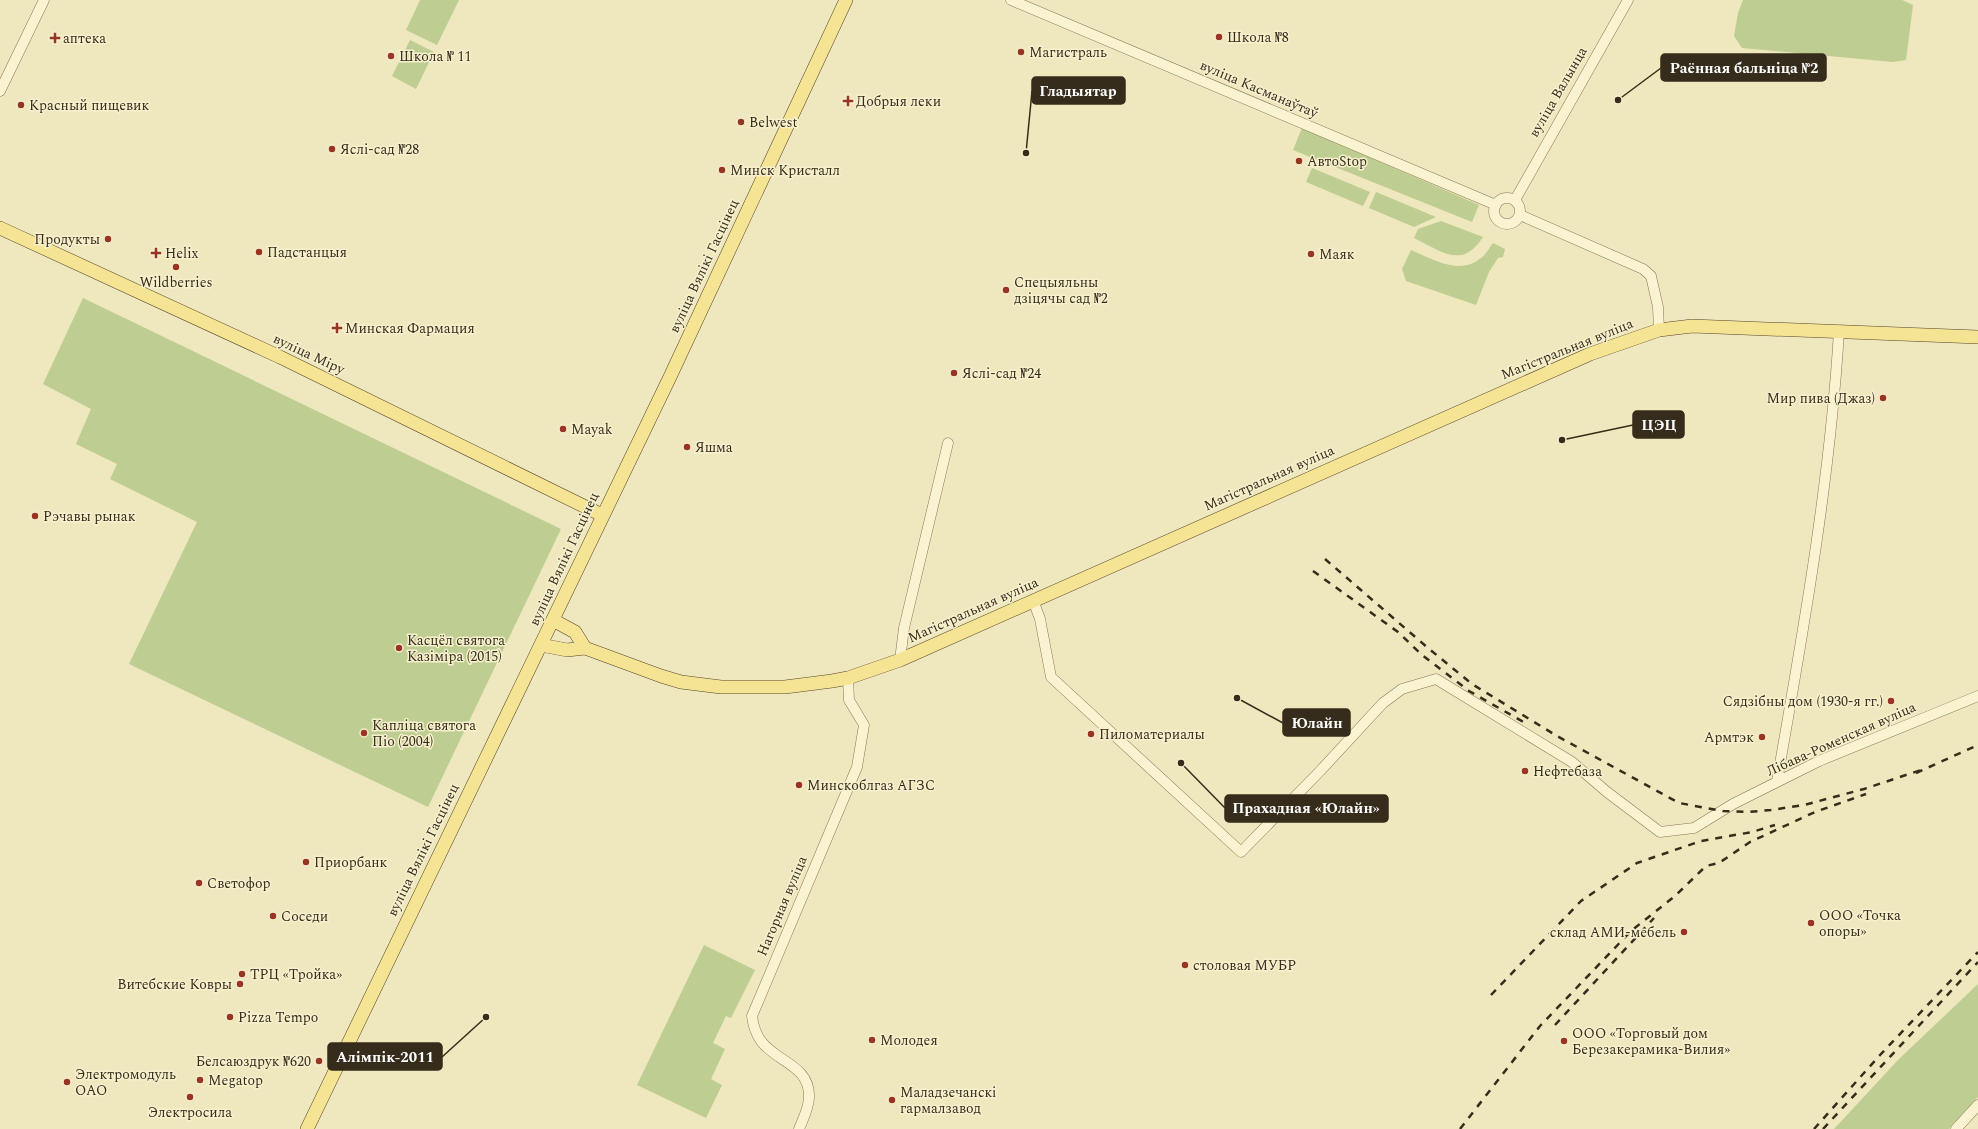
<svg xmlns="http://www.w3.org/2000/svg" width="1978" height="1129" viewBox="0 0 1978 1129" font-family="Spectral,serif">
<style>
.green{fill:#becd91}
.lines{fill:none;stroke-linecap:round;stroke-linejoin:round}
.minor-casing{stroke:#877756;stroke-width:11}
.major-casing{stroke:#55442b;stroke-width:14}
.minor{stroke:#faf3d1;stroke-width:10}
.major{stroke:#f5e493;stroke-width:13}
.rail{stroke:#362c1b;stroke-width:2.5;stroke-dasharray:7 7;stroke-linecap:butt}
.poi-dot{fill:#983424;stroke:#f6f0cd;stroke-width:1.5}
.labels{text-anchor:middle;dominant-baseline:central;stroke-width:3;stroke-linejoin:round;paint-order:stroke}
.poi-label{font-size:14px;fill:#362c1b;stroke:#f6f0cd;text-anchor:start}
.street-label{font-size:14px;fill:#362c1b;stroke:#f6f0cd}
.leader{fill:none;stroke:#362c1b;stroke-width:1.5}
.callout-dot{fill:#362c1b;stroke:#f6f0cd;stroke-width:1.5}
.callout{fill:#362c1b;stroke:#362c1b;stroke-width:1.5}
.callout-label{font-size:15px;text-anchor:middle;font-weight:bold;fill:#fff}
</style>
<rect width="100%" height="100%" fill="#efe7bd"/>
<path class="green" d="M 420,0 L 459,0 L 437,45 L 406,30 Z
M 1743,0 L 1902,0 L 1913,5 L 1906,60 L 1893,62 L 1742,48 L 1734,36 L 1738,13 Z
M 410,40 L 434,52 L 416,89 L 392,76 Z
M 1302,128 L 1479,205 L 1472,222 L 1293,150 Z
M 1312,168 L 1370,192 L 1363,206 L 1306,182 Z
M 1376,192 L 1436,217 L 1414,227 L 1369,208 Z
M 1441,221 L 1483,237 C 1462,270 1441,251 1414,238 L 1418,229 Z
M 1493,243 L 1505,249 L 1503,257 L 1498,258 L 1489,272 L 1476,305 L 1406,281 L 1402,269 L 1411,250 C 1433,259 1459,276 1481,258 C 1486,255 1489,248 1493,243 Z
M 83,298 L 561,529 L 428,807 L 129,664 L 197,522 L 110,479 L 117,464 L 76,444 L 91,409 L 43,384 Z
M 704,945 L 755,970 L 731,1018 L 726,1016 L 713,1043 L 725,1049 L 711,1079 L 722,1085 L 706,1118 L 637,1085 Z
M 1978,984 L 1978,1097 L 1949,1129 L 1834,1129 L 1898,1060 Z"/>
<g class="lines">
<defs>
<path id="minor" d="M 1011,0 L 1496,205
M 0,91 L 44,0
M1494 211a13 13 0 1 1 26 0a13 13 0 1 1-26 0Z
M 1515,200 L 1628,0
M 1520,215 L 1643,269 L 1651,276 L 1658,307 L 1659,330
M 1033,600 L 1040,619 L 1051,677 L 1241,852 L 1321,770 L 1383,703 L 1402,689 L 1436,679 L 1572,762 L 1607,792 L 1660,832 L 1694,828 L 1733,804 L 1819,761 L 1978,696
M 900,660 L 904,628 L 948,443
M 1777,781 C 1803,632 1830,482 1839,331
M 799,1129 C 803,1119 809,1108 809,1097 C 810,1065 776,1062 761,1041 C 756,1034 753,1025 752,1016 L 857,767 L 864,725 L 849,700 L 848,678
M 1956,1129 L 1978,1105"/>
<path id="major" d="M 0,228 L 280,357 L 602,515
M 553,620 L 575,632 L 585,648
M 541,645 L 567,650 L 585,648 L 661,676 L 681,682 L 721,687 L 785,687 L 832,681 L 848,678 L 900,660 L 1590,354 L 1659,330 L 1692,326 L 1978,337
M 307,1129 L 669,379 L 846,0"/>
</defs>
<use href="#minor" class="minor-casing"/>
<use href="#major" class="major-casing"/>
<use href="#minor" class="minor"/>
<use href="#major" class="major"/>
<path class="rail" d="M 1325,559 L 1428,648 L 1472,684 L 1557,736 L 1679,803 L 1723,811 L 1747,812 L 1771,810 L 1804,805 L 1864,789 L 1921,770
M 1313,571 L 1398,632 L 1422,655 L 1469,691 L 1527,724
M 1916,773 L 1978,745
M 1491,995 L 1581,901 L 1637,863 L 1701,841 L 1752,832 L 1775,825
M 1555,1025 L 1654,918
M 1460,1129 L 1540,1026 L 1631,931 L 1675,896 L 1706,866 L 1719,863 L 1750,842 L 1815,812 L 1866,794
M 1814,1129 L 1880,1055 L 1978,952
M 1823,1129 L 1978,962"/>
</g>
<g class="poi-dot">
<circle cx="1219" cy="37" r="4"/>
<path d="M53 32h4v4h4v4h-4v4h-4v-4h-4v-4h4z"/>
<circle cx="1021" cy="52" r="4"/>
<circle cx="391" cy="56" r="4"/>
<path d="M846 95h4v4h4v4h-4v4h-4v-4h-4v-4h4z"/>
<circle cx="21" cy="105" r="4"/>
<circle cx="741" cy="122" r="4"/>
<circle cx="332" cy="149" r="4"/>
<circle cx="1299" cy="161" r="4"/>
<circle cx="722" cy="170" r="4"/>
<circle cx="108" cy="239" r="4"/>
<circle cx="259" cy="252" r="4"/>
<path d="M154 247h4v4h4v4h-4v4h-4v-4h-4v-4h4z"/>
<circle cx="1311" cy="254" r="4"/>
<circle cx="176" cy="267" r="4"/>
<circle cx="1006" cy="290" r="4"/>
<path d="M335 322h4v4h4v4h-4v4h-4v-4h-4v-4h4z"/>
<circle cx="954" cy="373" r="4"/>
<circle cx="1883" cy="398" r="4"/>
<circle cx="563" cy="429" r="4"/>
<circle cx="687" cy="447" r="4"/>
<circle cx="35" cy="516" r="4"/>
<circle cx="399" cy="648" r="4"/>
<circle cx="1891" cy="701" r="4"/>
<circle cx="364" cy="733" r="4"/>
<circle cx="1091" cy="734" r="4"/>
<circle cx="1762" cy="737" r="4"/>
<circle cx="1525" cy="771" r="4"/>
<circle cx="799" cy="785" r="4"/>
<circle cx="306" cy="862" r="4"/>
<circle cx="199" cy="883" r="4"/>
<circle cx="273" cy="916" r="4"/>
<circle cx="1811" cy="923" r="4"/>
<circle cx="1684" cy="932" r="4"/>
<circle cx="1185" cy="965" r="4"/>
<circle cx="242" cy="974" r="4"/>
<circle cx="240" cy="984" r="4"/>
<circle cx="230" cy="1017" r="4"/>
<circle cx="872" cy="1040" r="4"/>
<circle cx="1564" cy="1041" r="4"/>
<circle cx="319" cy="1061" r="4"/>
<circle cx="200" cy="1080" r="4"/>
<circle cx="67" cy="1082" r="4"/>
<circle cx="190" cy="1097" r="4"/>
<circle cx="892" cy="1100" r="4"/>
</g>
<g class="labels">
<g class="poi-label">
<text x="1227" y="37">Школа №8</text>
<text x="63" y="38">аптека</text>
<text x="1029" y="52">Магистраль</text>
<text x="399" y="56">Школа № 11</text>
<text x="856" y="101">Добрыя леки</text>
<text x="29" y="105">Красный пищевик</text>
<text x="749" y="122">Belwest</text>
<text x="340" y="149">Яслі-сад №28</text>
<text x="1307" y="161">АвтоStop</text>
<text x="730" y="170">Минск Кристалл</text>
<text x="100" y="239" text-anchor="end">Продукты</text>
<text x="267" y="252">Падстанцыя</text>
<text x="165" y="253">Helix</text>
<text x="1319" y="254">Маяк</text>
<text x="176" y="282" text-anchor="middle">Wildberries</text>
<text x="1014" y="282">Спецыяльны<tspan x="1014" dy="16">дзіцячы сад №2</tspan></text>
<text x="345" y="328">Минская Фармация</text>
<text x="962" y="373">Яслі-сад №24</text>
<text x="1875" y="398" text-anchor="end">Мир пива (Джаз)</text>
<text x="571" y="429">Mayak</text>
<text x="695" y="447">Яшма</text>
<text x="43" y="516">Рэчавы рынак</text>
<text x="407" y="640">Касцёл святога<tspan x="407" dy="16">Казіміра (2015)</tspan></text>
<text x="1883" y="701" text-anchor="end">Сядзібны дом (1930-я гг.)</text>
<text x="372" y="725">Капліца святога<tspan x="372" dy="16">Піо (2004)</tspan></text>
<text x="1099" y="734">Пиломатериалы</text>
<text x="1754" y="737" text-anchor="end">Армтэк</text>
<text x="1533" y="771">Нефтебаза</text>
<text x="807" y="785">Минскоблгаз АГЗС</text>
<text x="314" y="862">Приорбанк</text>
<text x="207" y="883">Светофор</text>
<text x="1819" y="915">ООО «Точка<tspan x="1819" dy="16">опоры»</tspan></text>
<text x="281" y="916">Соседи</text>
<text x="1676" y="932" text-anchor="end">склад АМИ-мебель</text>
<text x="1193" y="965">столовая МУБР</text>
<text x="250" y="974">ТРЦ «Тройка»</text>
<text x="232" y="984" text-anchor="end">Витебские Ковры</text>
<text x="238" y="1017">Pizza Tempo</text>
<text x="1572" y="1033">ООО «Торговый дом<tspan x="1572" dy="16">Березакерамика-Вилия»</tspan></text>
<text x="880" y="1040">Молодея</text>
<text x="311" y="1061" text-anchor="end">Белсаюздрук №620</text>
<text x="75" y="1074">Электромодуль<tspan x="75" dy="16">ОАО</tspan></text>
<text x="208" y="1080">Megatop</text>
<text x="900" y="1092">Маладзечанскі<tspan x="900" dy="16">гармалзавод</tspan></text>
<text x="190" y="1112" text-anchor="middle">Электросила</text>
</g>
<g class="street-label">
<text transform="translate(1259 89) rotate(23)">вуліца Касманаўтаў</text>
<text transform="translate(1558 92) rotate(-60)">вуліца Валынца</text>
<text transform="translate(704 266) rotate(-65)">вуліца Вялікі Гасцінец</text>
<text transform="translate(1567 349) rotate(-22)">Магістральная вуліца</text>
<text transform="translate(309 354) rotate(25)">вуліца Міру</text>
<text transform="translate(1269 478) rotate(-24)">Магістральная вуліца</text>
<text transform="translate(564 559) rotate(-65)">вуліца Вялікі Гасцінец</text>
<text transform="translate(973 610) rotate(-24)">Магістральная вуліца</text>
<text transform="translate(1841 739) rotate(-24)">Лібава-Роменская вуліца</text>
<text transform="translate(423 850) rotate(-64)">вуліца Вялікі Гасцінец</text>
<text transform="translate(782 906) rotate(-67)">Нагорная вуліца</text>
</g>
</g>
<path class="leader" d="M1618 100L1661 68M1026 153L1032 91M1562 440L1633 425M1237 698L1283 723M1181 763L1225 808M486 1017L442 1057"/>
<g class="callout-dot">
<circle cx="1618" cy="100" r="4"/>
<circle cx="1026" cy="153" r="4"/>
<circle cx="1562" cy="440" r="4"/>
<circle cx="1237" cy="698" r="4"/>
<circle cx="1181" cy="763" r="4"/>
<circle cx="486" cy="1017" r="4"/>
</g>
<g class="callout">
<rect x="1661" y="54" width="165" height="27" rx="4"/>
<rect x="1032" y="77" width="93" height="27" rx="4"/>
<rect x="1633" y="411" width="51" height="27" rx="4"/>
<rect x="1283" y="709" width="67" height="27" rx="4"/>
<rect x="1225" y="795" width="163" height="27" rx="4"/>
<rect x="328" y="1043" width="114" height="27" rx="4"/>
</g>
<g class="callout-label">
<text x="1744" y="73">Раённая бальніца №2</text>
<text x="1078" y="96">Гладыятар</text>
<text x="1659" y="430">ЦЭЦ</text>
<text x="1317" y="728">Юлайн</text>
<text x="1306" y="813">Прахадная «Юлайн»</text>
<text x="385" y="1062">Алімпік-2011</text>
</g>
</svg>
